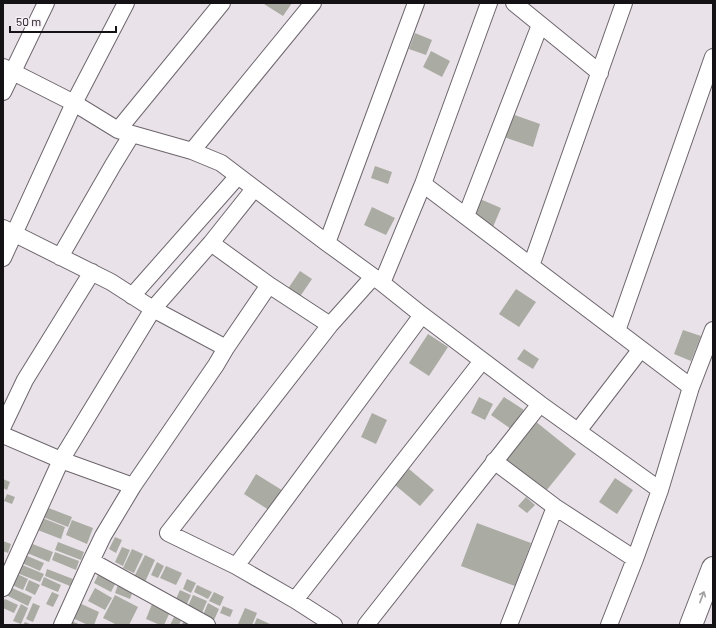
<svg xmlns="http://www.w3.org/2000/svg" width="716" height="628" viewBox="0 0 716 628" font-family="Barlow,sans-serif">
<style>
.building{fill:#aaaca3}
.lines{fill:none;stroke-linecap:round;stroke-linejoin:round}
.minor-casing{stroke:#6d666d;stroke-width:18}
.highway-casing{stroke:#6d666d;stroke-width:24}
.minor{stroke:#fff;stroke-width:16}
.highway{stroke:#fff;stroke-width:22}
.oneway{stroke:#a1a0a1}
</style>
<rect width="100%" height="100%" fill="#e9e2e9"/>
<path class="building" d="M 264,3 L 292,3 L 283,16 L 264,4 Z
M 415,33 L 432,40 L 426,55 L 409,49 Z
M 431,51 L 450,61 L 442,77 L 423,67 Z
M 509,113 L 540,124 L 533,147 L 501,136 Z
M 375,166 L 392,172 L 388,184 L 371,178 Z
M 480,199 L 501,208 L 493,227 L 472,218 Z
M 372,207 L 395,218 L 386,235 L 364,225 Z
M 300,271 L 312,279 L 299,298 L 287,290 Z
M 516,289 L 536,302 L 519,327 L 499,314 Z
M 683,330 L 701,336 L 691,361 L 674,354 Z
M 428,334 L 448,347 L 429,376 L 409,363 Z
M 524,349 L 539,359 L 533,369 L 517,359 Z
M 479,397 L 493,404 L 485,420 L 471,413 Z
M 504,397 L 524,410 L 511,429 L 491,415 Z
M 372,413 L 387,420 L 376,444 L 361,437 Z
M 535,421 L 576,454 L 546,491 L 505,459 Z
M 409,469 L 434,490 L 420,506 L 395,485 Z
M 256,474 L 285,492 L 272,512 L 244,494 Z
M 615,478 L 633,490 L 617,514 L 599,502 Z
M 3,479 L 10,482 L 7,490 L 3,488 Z
M 7,494 L 15,497 L 12,504 L 4,501 Z
M 526,497 L 535,505 L 527,513 L 518,506 Z
M 46,507 L 72,517 L 68,527 L 43,517 Z
M 40,517 L 65,527 L 61,539 L 35,529 Z
M 72,520 L 93,528 L 87,544 L 66,535 Z
M 477,523 L 531,543 L 515,586 L 461,566 Z
M 115,537 L 122,540 L 116,553 L 109,549 Z
M 3,541 L 11,544 L 8,553 L 3,551 Z
M 58,542 L 84,552 L 81,560 L 55,550 Z
M 30,543 L 53,552 L 49,562 L 27,553 Z
M 122,547 L 130,550 L 123,566 L 115,562 Z
M 132,549 L 143,554 L 134,573 L 123,568 Z
M 55,552 L 79,561 L 76,570 L 52,560 Z
M 25,555 L 44,563 L 40,571 L 22,563 Z
M 145,555 L 155,560 L 145,582 L 134,577 Z
M 157,562 L 164,566 L 158,578 L 151,575 Z
M 20,564 L 44,574 L 40,582 L 17,573 Z
M 166,566 L 182,573 L 176,585 L 160,578 Z
M 47,569 L 73,579 L 70,586 L 45,576 Z
M 15,573 L 28,579 L 23,590 L 10,584 Z
M 99,573 L 116,582 L 111,592 L 94,583 Z
M 44,577 L 61,585 L 58,592 L 41,585 Z
M 187,579 L 196,583 L 191,593 L 183,589 Z
M 29,580 L 40,585 L 35,595 L 25,590 Z
M 118,585 L 133,591 L 130,599 L 115,593 Z
M 197,585 L 212,592 L 208,599 L 194,592 Z
M 10,587 L 32,597 L 28,606 L 6,595 Z
M 95,588 L 112,598 L 105,610 L 88,601 Z
M 180,590 L 191,595 L 186,606 L 175,601 Z
M 52,592 L 59,595 L 53,607 L 46,604 Z
M 214,592 L 224,597 L 220,606 L 209,601 Z
M 115,595 L 138,607 L 129,625 L 117,625 L 103,618 Z
M 193,595 L 207,601 L 202,613 L 188,606 Z
M 5,599 L 18,605 L 14,613 L 3,608 L 3,602 Z
M 77,602 L 99,612 L 94,625 L 88,625 L 70,617 Z
M 33,603 L 40,606 L 33,622 L 26,619 Z
M 208,603 L 219,609 L 214,620 L 203,615 Z
M 21,604 L 28,608 L 21,624 L 13,621 Z
M 152,604 L 170,612 L 164,625 L 160,625 L 146,619 Z
M 223,606 L 233,610 L 230,617 L 220,613 Z
M 245,608 L 257,613 L 252,625 L 241,625 L 238,624 Z
M 175,615 L 182,618 L 179,625 L 170,625 Z
M 257,618 L 272,625 L 254,625 Z
M 69,620 L 81,625 L 67,625 Z
M 184,620 L 195,625 L 182,625 Z
M 25,622 L 32,625 L 23,625 Z"/>
<g class="lines">
<defs>
<path id="minor" d="M 514,3 L 600,73
M 3,67 L 74,103 L 118,130 L 192,151 L 221,163 L 327,243 L 382,283 L 422,315 L 540,404 L 660,490
M 3,92 L 46,3
M 118,130 L 222,3
M 192,151 L 313,3
M 423,184 L 691,387
M 466,216 L 540,25
M 3,228 L 111,282 L 153,309 L 226,348 L 216,365 L 133,486 L 103,536 L 91,561 L 62,625
M 211,243 L 254,189
M 327,243 L 416,3
M 60,257 L 113,165 L 132,134
M 3,258 L 74,103 L 126,3
M 531,266 L 624,3
M 382,283 L 423,184 L 489,3
M 269,285 L 330,325
M 132,296 L 238,176
M 617,331 L 713,57
M 3,426 L 25,380 L 92,272
M 578,431 L 641,349
M 3,435 L 61,460 L 133,486
M 494,461 L 555,507 L 635,559
M 91,561 L 207,625
M 236,566 L 422,315
M 3,588 L 61,460 L 153,309 L 211,243 L 269,285 L 226,348
M 295,600 L 482,361
M 334,625 L 295,600 L 236,566 L 168,533 L 330,325 L 373,277
M 366,625 L 540,404
M 509,625 L 555,507
M 609,625 L 635,559 L 660,490 L 691,387 L 713,330"/>
<path id="highway" d="M 691,625 L 713,568"/>
</defs>
<use href="#minor" class="minor-casing"/>
<use href="#highway" class="highway-casing"/>
<use href="#minor" class="minor"/>
<use href="#highway" class="highway"/>
</g>
<defs><path id="oneway-shaft" d="M-6 0H5M1.5-3L5.5 0L1.5 3" fill="none" stroke-width="1.6" stroke-linecap="round" stroke-linejoin="round"/></defs>
<use class="oneway" href="#oneway-shaft" transform="translate(702 597) rotate(-69)"/>
<rect width="716" height="628" fill="none" stroke="#151215" stroke-width="8"/>
<path d="M10 26v6h106v-6" fill="none" stroke="#151215" stroke-width="2"/>
<text x="16" y="26" font-size="12" fill="#151215" stroke="#f6eff6" stroke-width="3" paint-order="stroke">50 m</text>
</svg>
